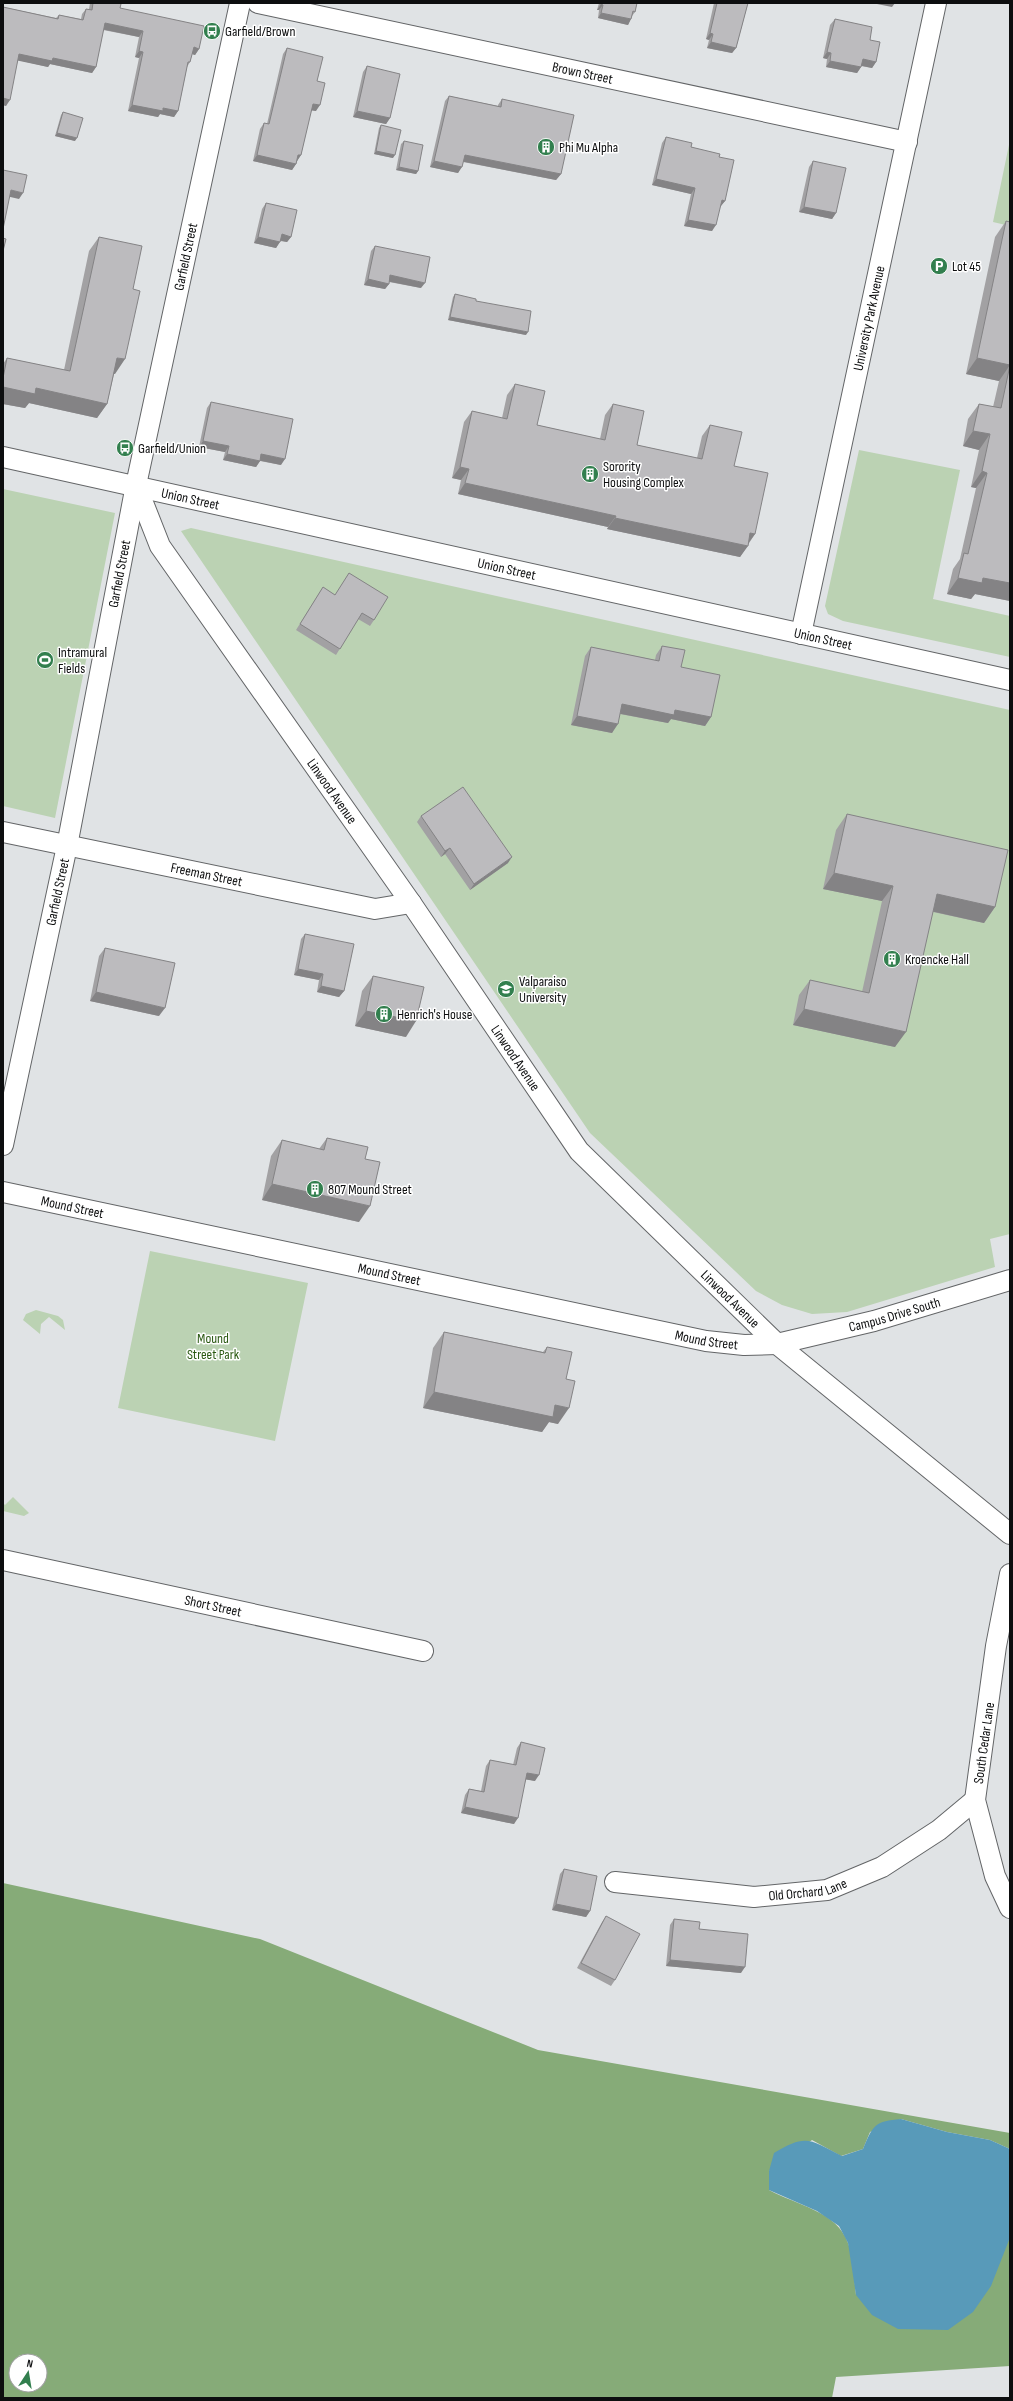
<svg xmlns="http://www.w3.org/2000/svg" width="1013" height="2401" viewBox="0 0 1013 2401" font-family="'Sofia Sans Condensed',sans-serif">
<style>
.green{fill:#bbd2b3}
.forest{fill:#86ab78;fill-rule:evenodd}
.water{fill:#589ab9}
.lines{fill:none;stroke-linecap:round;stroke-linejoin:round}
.street-casing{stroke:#636567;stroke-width:22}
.street{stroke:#fff;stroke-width:20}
.wall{fill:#a2a1a3}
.shaded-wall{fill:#848385}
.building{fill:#bcbbbe;stroke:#848385}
.labels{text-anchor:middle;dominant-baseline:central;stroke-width:3;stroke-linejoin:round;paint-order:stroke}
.poi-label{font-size:14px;fill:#0d0e0f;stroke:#fff;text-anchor:start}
.street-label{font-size:14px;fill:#0d0e0f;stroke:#fff}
.park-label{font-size:14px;fill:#295811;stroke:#fff}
</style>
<rect width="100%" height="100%" fill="#e0e3e5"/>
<path class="green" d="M 1010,140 L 1010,226 L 993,222 Z
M 859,450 L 960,470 L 933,599 L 1010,616 L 1010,657 L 843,621 L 828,614 L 825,606 Z
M 3,489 L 115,513 L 55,818 L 3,806 Z
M 191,528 L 1010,710 L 1010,1234 L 990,1239 L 995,1267 L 847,1312 L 812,1314 L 782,1305 L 756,1291 L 590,1133 L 181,531 Z
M 150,1251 L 308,1283 L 275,1441 L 118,1408 Z
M 36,1310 L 58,1316 L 63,1320 L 65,1330 L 49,1317 L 41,1324 L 40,1334 L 23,1320 L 26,1314 Z
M 13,1497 L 29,1513 L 24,1516 L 3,1511 L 3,1503 L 5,1505 Z"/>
<path class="forest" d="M 3,1883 L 260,1939 L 538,2050 L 1010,2133 L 1010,2149 L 990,2140 L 947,2132 L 901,2119 L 870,2132 L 863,2149 L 841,2156 L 812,2140 L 769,2171 L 769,2190 C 796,2205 837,2211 848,2243 C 854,2259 854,2278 856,2295 L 1009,2240 L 1010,2235 L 1010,2366 L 836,2377 L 832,2398 L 3,2398 ZM 16,2361 L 40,2361 L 40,2385 L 16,2385 Z"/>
<path class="water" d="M 901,2119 L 947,2132 L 990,2140 L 1010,2149 L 1009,2240 L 991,2286 L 973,2312 L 948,2330 L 898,2329 L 872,2315 L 856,2295 L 848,2243 L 839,2226 L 817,2211 L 769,2190 L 769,2171 L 774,2153 C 807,2133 810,2140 842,2156 L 863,2149 C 873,2125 875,2121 901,2119 Z"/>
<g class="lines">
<defs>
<g id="street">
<path id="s1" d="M 258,3 L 907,142"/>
<path id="s2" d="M 3,457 L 1010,680"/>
<path id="s3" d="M 136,485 L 160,546 L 411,903 L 579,1151 L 777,1344 L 1010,1534"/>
<path id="s4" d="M 801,634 L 936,3"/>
<path id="s5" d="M 3,832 L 375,909 L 411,903"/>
<path id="s6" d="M 3,1145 L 67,846 L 136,485 L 240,3"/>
<path id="s7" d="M 3,1192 L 706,1341 L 744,1345 L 777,1344 L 874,1321 L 1010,1280"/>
<path id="s8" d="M 3,1560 L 423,1651"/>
<path d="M 1010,1574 L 996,1646 L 975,1800 L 995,1876 L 1010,1908"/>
<path id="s9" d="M 615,1882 L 754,1897 L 827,1890 L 882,1867 L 939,1830 L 975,1800"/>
</g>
</defs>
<use href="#street" class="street-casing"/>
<use href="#street" class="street"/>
</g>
<path class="wall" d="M 90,3 L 118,3 L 120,8 L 199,49 L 195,55 L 192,54 L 190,62 L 187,67 L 178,111 L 174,117 L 160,114 L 158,117 L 128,111 L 139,58 L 135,57 L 139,37 L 103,30 L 96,67 L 92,73 L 50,64 L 48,67 L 18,60 L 6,106 L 3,105 L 3,7 L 56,18 L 59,15 L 81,19 L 82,14 L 86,9 L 89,9 Z
M 599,3 L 637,3 L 635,12 L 632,16 L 628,25 L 598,18 L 599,10 L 597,10 Z
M 714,3 L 748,3 L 736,48 L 732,53 L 707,48 L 709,40 L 706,39 Z
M 835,19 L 870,40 L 876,62 L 872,68 L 861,66 L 861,67 L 857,73 L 826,67 L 827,59 L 823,58 L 830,25 Z
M 287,48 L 317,81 L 316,111 L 311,110 L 301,155 L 297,161 L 296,164 L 292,170 L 253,161 L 260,129 L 264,123 L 267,124 L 283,54 Z
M 367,66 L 390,118 L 386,124 L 353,117 L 363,72 Z
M 449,96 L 498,106 L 498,105 L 502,99 L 561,174 L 556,180 L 463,162 L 458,173 L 430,167 L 445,101 Z
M 63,112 L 75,141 L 55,136 L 61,115 Z
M 381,125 L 393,158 L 374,154 L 379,128 Z
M 666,137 L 691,147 L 719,157 L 725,201 L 720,207 L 712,231 L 684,226 L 691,194 L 652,185 L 662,143 Z
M 404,141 L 418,171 L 416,174 L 396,170 L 401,144 Z
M 813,161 L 836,213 L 832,219 L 799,212 L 809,167 Z
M 266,203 L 291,237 L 287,242 L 280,241 L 276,248 L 254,243 L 262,209 Z
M 1006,221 L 1010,222 L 1010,601 L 975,594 L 971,599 L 947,594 L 953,569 L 960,559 L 976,488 L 971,487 L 979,450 L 963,446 L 968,419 L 979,404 L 993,407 L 999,381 L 966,374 L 995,237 Z
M 99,237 L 115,374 L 114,374 L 107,404 L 97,418 L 29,403 L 25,408 L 3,404 L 3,364 L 7,358 L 64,370 L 89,251 Z
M 375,246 L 421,288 L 389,282 L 389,284 L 385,289 L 364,285 L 371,251 Z
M 455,294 L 476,301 L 526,335 L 448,320 L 453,297 Z
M 515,384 L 537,425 L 600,439 L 605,415 L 613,404 L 637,445 L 697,458 L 702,436 L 710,425 L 734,466 L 755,534 L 740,557 L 607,529 L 608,527 L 458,494 L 461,480 L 452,478 L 464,422 L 472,411 L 502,418 L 507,395 Z
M 211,402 L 281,465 L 260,461 L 256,467 L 223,460 L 225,452 L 199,447 L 207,408 Z
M 349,573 L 374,620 L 370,626 L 358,619 L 336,655 L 296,630 L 323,587 L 335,595 Z
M 662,646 L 711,717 L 705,726 L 671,719 L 668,723 L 620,714 L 612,733 L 571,725 L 585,656 L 591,647 L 655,660 L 656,655 Z
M 847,814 L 995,907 L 984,923 L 933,912 L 895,1047 L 793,1025 L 799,995 L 810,980 L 862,992 L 882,901 L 823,889 L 836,830 Z
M 421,816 L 508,863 L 470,890 L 445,854 L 441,857 L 417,822 Z
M 305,934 L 344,991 L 339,997 L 317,992 L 319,980 L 294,975 L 301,939 Z
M 105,948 L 159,1016 L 90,1001 L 99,956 Z
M 373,976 L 406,1037 L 355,1026 L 362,991 Z
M 327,1138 L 365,1159 L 359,1222 L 262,1200 L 271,1156 L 282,1140 L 319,1149 Z
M 444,1332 L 543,1352 L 547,1347 L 566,1379 L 558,1424 L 549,1422 L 542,1432 L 423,1408 L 433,1348 Z
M 521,1742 L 535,1781 L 526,1779 L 514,1824 L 461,1813 L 465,1795 L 469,1789 L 481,1791 L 486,1766 L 490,1760 L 513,1765 L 517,1748 Z
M 564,1869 L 590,1911 L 586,1917 L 552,1910 L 560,1874 Z
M 606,1916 L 615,1980 L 611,1986 L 577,1968 L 602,1922 Z
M 674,1919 L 699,1929 L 741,1973 L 666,1966 L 670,1925 Z"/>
<path class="shaded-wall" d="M 872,3 L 895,3 L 892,7 Z
M 601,4 L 603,5 L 599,10 L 597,10 Z
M 601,13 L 631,19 L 628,25 L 598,18 Z
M 105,23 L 143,31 L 139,37 L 101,29 Z
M 710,33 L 713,34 L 709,40 L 706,39 Z
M 711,42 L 736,48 L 732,53 L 707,48 Z
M 194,47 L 199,49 L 195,55 L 189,53 Z
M 139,51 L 143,52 L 139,58 L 135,57 Z
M 827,52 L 831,53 L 827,59 L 823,58 Z
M 19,54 L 53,58 L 96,67 L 92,73 L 50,64 L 48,67 L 15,60 Z
M 863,59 L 876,62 L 872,68 L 858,65 Z
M 830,61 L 861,67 L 857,73 L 826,67 Z
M 3,98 L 10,100 L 6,106 L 3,105 Z
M 313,104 L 320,105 L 316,111 L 309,110 Z
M 132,105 L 163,108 L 178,111 L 174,117 L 160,114 L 158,117 L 128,111 Z
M 357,111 L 390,118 L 386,124 L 353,117 Z
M 57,133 L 77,138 L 75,141 L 55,136 Z
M 376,151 L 395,155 L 393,158 L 374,154 Z
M 257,155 L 296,164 L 292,170 L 253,161 Z
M 298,155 L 301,155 L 297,161 L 294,161 Z
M 465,155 L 561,174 L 556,180 L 460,161 Z
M 434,161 L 462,167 L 458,173 L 430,167 Z
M 399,167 L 418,171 L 416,174 L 396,170 Z
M 656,179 L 695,188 L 691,194 L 652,185 Z
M 11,190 L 23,193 L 19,199 L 6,196 Z
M 722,200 L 725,201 L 720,207 L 718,206 Z
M 804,207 L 836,213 L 832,219 L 799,212 Z
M 688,220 L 716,225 L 712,231 L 684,226 Z
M 282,234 L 291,237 L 287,242 L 278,240 Z
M 258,237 L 280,242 L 276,248 L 254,243 Z
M 390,275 L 425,283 L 421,288 L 386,281 Z
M 368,279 L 389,284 L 385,289 L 364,285 Z
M 450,317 L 528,332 L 526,335 L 448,320 Z
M 117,358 L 125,359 L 115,374 L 107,372 Z
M 977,358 L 1010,365 L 999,381 L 966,374 Z
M 3,387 L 36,388 L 107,404 L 97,418 L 29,403 L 25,408 L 3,404 Z
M 973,431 L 990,434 L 979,450 L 963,446 Z
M 203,441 L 229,446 L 225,452 L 199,447 Z
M 227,454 L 260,461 L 256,467 L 223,460 Z
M 261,454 L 285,459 L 281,465 L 257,460 Z
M 460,467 L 469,469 L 461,480 L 452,478 Z
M 982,471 L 987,473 L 976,488 L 971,487 Z
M 465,483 L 616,516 L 608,527 L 458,494 Z
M 615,518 L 748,546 L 740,557 L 607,529 Z
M 750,533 L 755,534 L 747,545 Z
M 958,578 L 983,578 L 1010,583 L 1010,601 L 975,594 L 971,599 L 947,594 Z
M 622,704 L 675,710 L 711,717 L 705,726 L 671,719 L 668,723 L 616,713 Z
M 577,716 L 618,724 L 612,733 L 571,725 Z
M 450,848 L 445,854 L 441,857 L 445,851 Z
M 512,857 L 508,863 L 470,890 L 474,884 Z
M 834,873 L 893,886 L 882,901 L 823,889 Z
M 937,894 L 995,907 L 984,923 L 926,910 Z
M 298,969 L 323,974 L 319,980 L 294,975 Z
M 321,986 L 344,991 L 339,997 L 317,992 Z
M 96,992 L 165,1008 L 159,1016 L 90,1001 Z
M 804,1009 L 906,1032 L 895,1047 L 793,1025 Z
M 366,1011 L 416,1021 L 406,1037 L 355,1026 Z
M 272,1184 L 370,1206 L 359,1222 L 262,1200 Z
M 434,1392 L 555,1405 L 569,1408 L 558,1424 L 549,1422 L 542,1432 L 423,1408 Z
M 527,1773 L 539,1775 L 535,1781 L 523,1779 Z
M 465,1807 L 518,1818 L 514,1824 L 461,1813 Z
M 556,1904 L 590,1911 L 586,1917 L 552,1910 Z
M 670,1960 L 745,1967 L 741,1973 L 666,1966 Z"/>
<path class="building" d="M 93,3 L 118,3 L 121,4 L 120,8 L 204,26 L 199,49 L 194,47 L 190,62 L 188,62 L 178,111 L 163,108 L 163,111 L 132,105 L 143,52 L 139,51 L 143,31 L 105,23 L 96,67 L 53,58 L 52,61 L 19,54 L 10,100 L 3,98 L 3,7 L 58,19 L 59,15 L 83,20 L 86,9 L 92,10 Z
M 601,3 L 637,3 L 635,12 L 633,11 L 631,19 L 601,13 L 603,5 L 601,4 Z
M 717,3 L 748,3 L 736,48 L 711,42 L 713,34 L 710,33 Z
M 835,19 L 872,27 L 870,40 L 880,42 L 876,62 L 863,59 L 861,67 L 830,61 L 831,53 L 827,52 Z
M 287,48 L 323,57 L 317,81 L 325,83 L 320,105 L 313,104 L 301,155 L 298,155 L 296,164 L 257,155 L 264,123 L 269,124 Z
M 367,66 L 400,74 L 390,118 L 357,111 Z
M 449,96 L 501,107 L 502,99 L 574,115 L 561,174 L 465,155 L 462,167 L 434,161 Z
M 63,112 L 83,118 L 77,138 L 57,133 Z
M 381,125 L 401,130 L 395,155 L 376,151 Z
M 666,137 L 692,143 L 691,147 L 720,154 L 719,157 L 734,160 L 725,201 L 722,200 L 716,225 L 688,220 L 695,188 L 656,179 Z
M 404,141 L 423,145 L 418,171 L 399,167 Z
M 813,161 L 846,168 L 836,213 L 804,207 Z
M 3,170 L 27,175 L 23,193 L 11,190 L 3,229 Z
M 266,203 L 297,210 L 291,237 L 282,234 L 280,242 L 258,237 Z
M 1006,221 L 1010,222 L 1010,583 L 983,578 L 982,583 L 958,578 L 964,553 L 968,554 L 987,473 L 982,471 L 990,434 L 973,431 L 979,404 L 1001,408 L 1010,365 L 977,358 Z
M 99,237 L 142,246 L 133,289 L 140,291 L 125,359 L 117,358 L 107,404 L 36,388 L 35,394 L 3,387 L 3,378 L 7,358 L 70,371 Z
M 3,238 L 6,239 L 3,251 Z
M 375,246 L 430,257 L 425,283 L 390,275 L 389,284 L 368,279 Z
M 455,294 L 476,299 L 476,301 L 531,311 L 528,332 L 450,317 Z
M 515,384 L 545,391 L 537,425 L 605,440 L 613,404 L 644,411 L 637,445 L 702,459 L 710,425 L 742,432 L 734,466 L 768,473 L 755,534 L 750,533 L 748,546 L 615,518 L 616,516 L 465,483 L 469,469 L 460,467 L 472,411 L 507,419 Z
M 211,402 L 293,419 L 285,459 L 261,454 L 260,461 L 227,454 L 229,446 L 203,441 Z
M 349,573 L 388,597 L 374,620 L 362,613 L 340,649 L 300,624 L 323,587 L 335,595 Z
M 662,646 L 685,650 L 681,667 L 720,675 L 711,717 L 675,710 L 674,715 L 622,704 L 618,724 L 577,716 L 591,647 L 659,661 Z
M 463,787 L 512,857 L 474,884 L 450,848 L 445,851 L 421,816 Z
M 847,814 L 1008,850 L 995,907 L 937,894 L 906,1032 L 804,1009 L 810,980 L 869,993 L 893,886 L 834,873 Z
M 305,934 L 354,944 L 344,991 L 321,986 L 323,974 L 298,969 Z
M 105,948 L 175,963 L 165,1008 L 96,992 Z
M 373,976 L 424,987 L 416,1021 L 366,1011 Z
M 327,1138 L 368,1147 L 365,1159 L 380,1162 L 370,1206 L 272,1184 L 282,1140 L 324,1150 Z
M 444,1332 L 545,1353 L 547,1347 L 572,1352 L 566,1379 L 575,1381 L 569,1408 L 555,1405 L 553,1417 L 434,1392 Z
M 521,1742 L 545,1748 L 539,1775 L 527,1773 L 518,1818 L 465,1807 L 469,1789 L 484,1792 L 490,1760 L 516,1765 Z
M 564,1869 L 597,1876 L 590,1911 L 556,1904 Z
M 606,1916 L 640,1934 L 615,1980 L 581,1963 Z
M 674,1919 L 700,1922 L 699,1929 L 748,1934 L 745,1967 L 670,1960 Z"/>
<defs>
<symbol id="bus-disc" viewBox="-11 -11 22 22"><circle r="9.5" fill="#327f4e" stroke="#fff"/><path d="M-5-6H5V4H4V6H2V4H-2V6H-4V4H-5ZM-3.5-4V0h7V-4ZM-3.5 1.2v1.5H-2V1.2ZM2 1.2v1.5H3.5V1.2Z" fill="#fff"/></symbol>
<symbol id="building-disc" viewBox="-11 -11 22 22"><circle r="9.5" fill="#327f4e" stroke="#fff"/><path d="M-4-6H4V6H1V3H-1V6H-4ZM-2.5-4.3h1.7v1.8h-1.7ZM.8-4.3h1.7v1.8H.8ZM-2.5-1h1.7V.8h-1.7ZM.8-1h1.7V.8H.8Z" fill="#fff"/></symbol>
<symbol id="parking-disc" viewBox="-11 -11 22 22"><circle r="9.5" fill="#327f4e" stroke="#fff"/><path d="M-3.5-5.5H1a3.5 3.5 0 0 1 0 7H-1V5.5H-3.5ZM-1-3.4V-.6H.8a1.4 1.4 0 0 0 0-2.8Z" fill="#fff"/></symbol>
<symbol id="stadium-disc" viewBox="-11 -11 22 22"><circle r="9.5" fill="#327f4e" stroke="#fff"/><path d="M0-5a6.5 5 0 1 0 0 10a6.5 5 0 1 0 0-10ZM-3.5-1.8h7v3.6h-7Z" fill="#fff"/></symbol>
<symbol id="university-disc" viewBox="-11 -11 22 22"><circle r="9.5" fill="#327f4e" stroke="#fff"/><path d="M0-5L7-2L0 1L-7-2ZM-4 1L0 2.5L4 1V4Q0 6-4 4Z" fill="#fff"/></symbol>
</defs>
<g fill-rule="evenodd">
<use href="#bus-disc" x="202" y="21" width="20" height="20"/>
<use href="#building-disc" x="536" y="137" width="20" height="20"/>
<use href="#parking-disc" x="929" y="256" width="20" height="20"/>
<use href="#bus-disc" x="115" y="438" width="20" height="20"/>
<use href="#building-disc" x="580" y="464" width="20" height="20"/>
<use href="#stadium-disc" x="35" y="650" width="20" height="20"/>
<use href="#building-disc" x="882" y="949" width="20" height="20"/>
<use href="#university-disc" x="496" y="979" width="20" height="20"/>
<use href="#building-disc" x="374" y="1004" width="20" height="20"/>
<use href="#building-disc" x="305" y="1179" width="20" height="20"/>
</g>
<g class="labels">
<g class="poi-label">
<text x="225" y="31">Garfield/Brown</text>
<text x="559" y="147">Phi Mu Alpha</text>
<text x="952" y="266">Lot 45</text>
<text x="138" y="448">Garfield/Union</text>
<text x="603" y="466">Sorority<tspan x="603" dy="16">Housing Complex</tspan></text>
<text x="58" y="652">Intramural<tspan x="58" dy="16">Fields</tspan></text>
<text x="905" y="959">Kroencke Hall</text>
<text x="519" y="981">Valparaiso<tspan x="519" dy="16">University</tspan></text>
<text x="397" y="1014">Henrich's House</text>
<text x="328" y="1189">807 Mound Street</text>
</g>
<g class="street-label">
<text stroke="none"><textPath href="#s1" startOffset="332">Brown Street</textPath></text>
<text stroke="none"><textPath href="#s6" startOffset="907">Garfield Street</textPath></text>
<text stroke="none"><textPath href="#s4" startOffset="323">University Park Avenue</textPath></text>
<text stroke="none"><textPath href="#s2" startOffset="192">Union Street</textPath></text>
<text stroke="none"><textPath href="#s2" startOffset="516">Union Street</textPath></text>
<text stroke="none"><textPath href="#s6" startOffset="583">Garfield Street</textPath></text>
<text stroke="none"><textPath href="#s2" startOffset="840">Union Street</textPath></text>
<text stroke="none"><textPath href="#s3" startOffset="365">Linwood Avenue</textPath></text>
<text stroke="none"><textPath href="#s5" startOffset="208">Freeman Street</textPath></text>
<text stroke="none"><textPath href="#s6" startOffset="259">Garfield Street</textPath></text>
<text stroke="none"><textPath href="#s3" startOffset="689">Linwood Avenue</textPath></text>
<text stroke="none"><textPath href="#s7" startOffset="71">Mound Street</textPath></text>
<text stroke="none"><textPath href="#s7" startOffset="395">Mound Street</textPath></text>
<text stroke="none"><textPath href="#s3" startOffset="1013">Linwood Avenue</textPath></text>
<text stroke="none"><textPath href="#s7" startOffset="911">Campus Drive South</textPath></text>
<text stroke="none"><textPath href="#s7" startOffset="719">Mound Street</textPath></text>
<text stroke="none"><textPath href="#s8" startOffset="215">Short Street</textPath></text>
<text transform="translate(984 1743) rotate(-82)">South Cedar Lane</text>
<text stroke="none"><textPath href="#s9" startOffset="194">Old Orchard Lane</textPath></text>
</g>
<g class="park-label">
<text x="213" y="1338">Mound<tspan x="213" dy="16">Street Park</tspan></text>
</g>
</g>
<rect width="1013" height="2401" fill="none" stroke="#0d0e0f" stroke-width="8"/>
<g transform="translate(28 2373) rotate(12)"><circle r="19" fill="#ffffff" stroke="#9e9f9f"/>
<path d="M0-3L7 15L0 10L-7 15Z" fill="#327f4e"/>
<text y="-6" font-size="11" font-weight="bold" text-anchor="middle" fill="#0d0e0f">N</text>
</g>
</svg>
